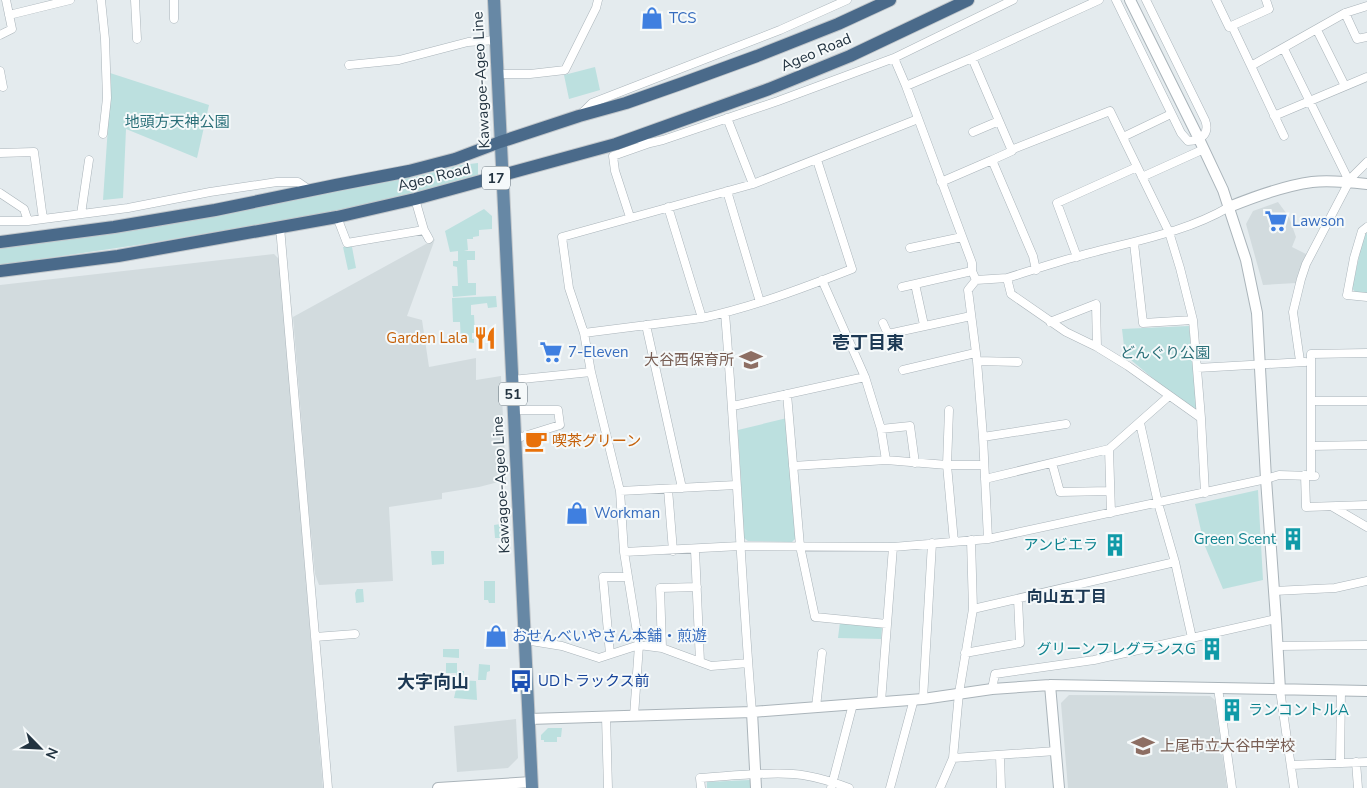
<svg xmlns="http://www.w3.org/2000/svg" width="1367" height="788" viewBox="0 0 1367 788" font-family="'Nunito Sans','Noto Sans JP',sans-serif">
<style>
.built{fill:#d2dbde}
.green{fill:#bce0df}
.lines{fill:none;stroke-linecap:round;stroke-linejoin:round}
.minor-casing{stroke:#aab4ba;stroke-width:9}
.tertiary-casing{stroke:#aab4ba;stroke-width:12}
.primary-casing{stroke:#c1c6ca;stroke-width:14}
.trunk-casing{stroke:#c1c6ca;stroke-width:14}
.minor{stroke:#fff;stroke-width:8}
.tertiary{stroke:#fff;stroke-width:10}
.primary{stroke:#6788a5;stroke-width:12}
.trunk{stroke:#4a6a8a;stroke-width:12}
.labels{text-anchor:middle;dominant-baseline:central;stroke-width:4;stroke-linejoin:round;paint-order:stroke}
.shield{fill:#f5f9fa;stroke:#616e78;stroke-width:1}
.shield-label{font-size:14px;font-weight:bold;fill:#223340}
.shop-label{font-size:15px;fill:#366cbe;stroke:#f5f9fa;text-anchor:start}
.street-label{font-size:15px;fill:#223340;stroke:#f5f9fa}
.park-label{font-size:15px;fill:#2b7079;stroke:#f5f9fa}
.food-label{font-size:15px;fill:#c56008;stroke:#f5f9fa;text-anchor:end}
.education-label{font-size:15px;fill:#785e54;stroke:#f5f9fa;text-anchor:end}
.culture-label{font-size:15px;fill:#0d838f;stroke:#f5f9fa;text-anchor:end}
.transit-label{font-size:15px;fill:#164399;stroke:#f5f9fa;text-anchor:start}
.neighbourhood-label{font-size:16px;font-weight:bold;fill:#1d3954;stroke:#f5f9fa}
.quarter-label{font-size:18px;font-weight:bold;fill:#1d3954;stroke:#f5f9fa}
</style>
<rect width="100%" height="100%" fill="#e4ebee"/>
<path class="built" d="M 1278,202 L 1289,217 L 1296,237 L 1292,247 L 1308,255 L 1298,273 L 1296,283 L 1263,285 L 1246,224 L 1253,211 Z
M 435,239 L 407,316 L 422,320 L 429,367 L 476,358 L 476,380 L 501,376 L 506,480 L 479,487 L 442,493 L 442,499 L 389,507 L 393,581 L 319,585 L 315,574 L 308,503 L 293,317 Z
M 274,254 L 280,260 L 323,788 L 0,788 L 0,285 Z
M 1069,695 L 1210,696 L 1215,700 L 1227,788 L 1068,788 L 1061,703 Z
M 516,719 L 518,758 L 508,768 L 457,772 L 454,726 Z"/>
<path class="green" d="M 595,67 L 600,90 L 569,99 L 564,75 Z
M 110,73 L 209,105 L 197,158 L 126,129 L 123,198 L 103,200 L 110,97 Z
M 478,163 L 478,175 L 465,181 L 343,210 L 144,244 L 0,265 L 0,248 L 360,185 L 415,177 L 461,165 Z
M 484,209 L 492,216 L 492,229 L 479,230 L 479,236 L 473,237 L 473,239 L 467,239 L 468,250 L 464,251 L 475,251 L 475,260 L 467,260 L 468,283 L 476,283 L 476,295 L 453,297 L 452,286 L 458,286 L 457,267 L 453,266 L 453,261 L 458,261 L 458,251 L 450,252 L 445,231 Z
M 1367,233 L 1367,293 L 1355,292 L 1352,288 L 1364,235 Z
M 343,247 L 352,247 L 356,268 L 348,270 Z
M 496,296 L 497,307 L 488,308 L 487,303 L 471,305 L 471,315 L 474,315 L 475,333 L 472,333 L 472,339 L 474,339 L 474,343 L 461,341 L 460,322 L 453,322 L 452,298 Z
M 1189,326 L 1198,408 L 1192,410 L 1180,401 L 1125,355 L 1122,329 Z
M 787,418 L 796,538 L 792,542 L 748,541 L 744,538 L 738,430 Z
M 1258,490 L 1263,580 L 1223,589 L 1204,544 L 1195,504 Z
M 507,523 L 507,538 L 495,538 L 494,525 Z
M 431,551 L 444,551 L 444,564 L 432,565 Z
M 484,581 L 495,581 L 495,603 L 489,603 L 488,600 L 484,600 Z
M 357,589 L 363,589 L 364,602 L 356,603 L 355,593 Z
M 840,622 L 880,625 L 882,628 L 881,639 L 838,638 Z
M 443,649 L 459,649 L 459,658 L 443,657 Z
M 446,663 L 457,663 L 457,671 L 464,671 L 463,679 L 456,678 L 456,673 L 446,673 Z
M 479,664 L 490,665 L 490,671 L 487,672 L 486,680 L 478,680 Z
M 458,680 L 476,681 L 477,700 L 454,698 Z
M 548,728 L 562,728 L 561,737 L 557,737 L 557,742 L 544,742 L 544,740 L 541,740 L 541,735 Z
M 750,780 L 751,788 L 707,788 L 707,782 Z"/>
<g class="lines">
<defs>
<path id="minor" d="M 101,0 L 105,39 L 107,98 L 103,134
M 135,0 L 137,39
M 174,0 L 174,19
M 1116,0 L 1181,133 L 1188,141 C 1202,141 1210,133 1205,120 L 1146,0
M 1216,0 L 1229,27 L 1269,9 L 1266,0
M 1345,13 L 1357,39 L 1367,37
M 9,15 L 70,0
M 1232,26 L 1251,66
M 1317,30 L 1345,86
M 0,35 L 12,29 L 6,0
M 1284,49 L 1347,177 L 1351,178
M 894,58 L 906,86 L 972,263 L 972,271 L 976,280
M 972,58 L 1012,151 L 992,160 L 1033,256 L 1036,270
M 349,65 L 399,60 L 468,42 L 496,40
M 0,71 L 3,87
M 497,74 L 530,74 L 565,70 L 596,8 L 598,0
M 906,86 L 972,58 L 1099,0
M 582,113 L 592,103 L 780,30 L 847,0
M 1274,116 L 1367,77
M 727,118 L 753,184
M 973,132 L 999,121
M 1284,136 L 1251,66 L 1345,13 L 1367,6
M 1123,137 L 1171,114
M 635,138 L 650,143 L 663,140 L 778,101 L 894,58 L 1013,0
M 1011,150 L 1110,111 L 1169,232 L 1180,268 L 1193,320 L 1201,418
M 0,153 L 34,152 L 43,219
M 1142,177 L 1204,149
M 941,182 L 992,160
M 727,191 L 760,302
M 0,193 L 24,209 L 28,221
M 415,199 L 424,230 L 429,239
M 668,207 L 702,318 C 753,307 803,288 852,269 L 817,160
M 81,214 L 89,160
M 337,217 L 347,243 L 424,230
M 630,217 L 615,171 L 613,156 L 650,143
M 0,221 L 28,221 L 128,208 L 210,192 L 277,182 L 298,182 L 311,191
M 280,227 L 328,788
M 1367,227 L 1362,231 L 1354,258 L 1347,295 L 1367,297
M 1134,243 L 1143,323 L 1193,320
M 910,248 L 962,237
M 1077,257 L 1057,203 L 1137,167
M 1007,278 C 1030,271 1053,263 1076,257 C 1128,242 1183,234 1229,207
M 976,280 L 1007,278 L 1011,294 L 1066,332 L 1097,347 L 1128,366 L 1201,418 L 1205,493
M 976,280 L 968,290 L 977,361 L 983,437 L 988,539
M 915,284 L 924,325
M 902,287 L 972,271
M 725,313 C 736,446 741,579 752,712
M 1050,322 L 1096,304 L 1097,347
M 883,323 L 888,334 L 971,316
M 646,325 L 682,488
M 584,333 L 702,318
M 977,361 L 1018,362
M 1300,361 L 1293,312 L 1301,279 L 1306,264 L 1351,178 L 1367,162
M 1197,368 L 1305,362
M 903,370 L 975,353
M 512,380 L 591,372
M 787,394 L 800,546 L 815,617 L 887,624
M 1311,401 L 1367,401
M 733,406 L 865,377 L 822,280
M 514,410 L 558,410 L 560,425 L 515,439
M 949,410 L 947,465 L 954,542
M 1140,423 L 1158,503 L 1175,562 L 1192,638
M 881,429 L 910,426 L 915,463
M 983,437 L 1066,424
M 1311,446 L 1367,445
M 886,460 L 947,465 L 984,465
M 1052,463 L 1060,492 L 1110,491
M 793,466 L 886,460 L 881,429 L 865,377
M 1305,475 L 1306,507 L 1367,505
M 1315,476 L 1311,476 L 1311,354 L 1367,353
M 985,479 L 1109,449
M 668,489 L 673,551
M 620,491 L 736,485
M 1333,507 L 1367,527
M 1111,513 L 1109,449 L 1169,396
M 695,550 L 700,662
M 624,552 L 740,546 L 893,547 L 988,539 L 1266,479 L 1279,475 L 1311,476
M 1274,591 L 1335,588 L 1367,581
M 973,609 L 1175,562
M 315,637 L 355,634
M 525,640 L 562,646 L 599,658 L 639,645 L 662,648 L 711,666 L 748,663
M 1278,646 L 1367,645
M 662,648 L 660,588 L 697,587
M 965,653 L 1020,643 L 1018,599
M 610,654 L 603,577 L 628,577
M 1218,688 L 1232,788
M 992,689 L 995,674 L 1094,660 L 1276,619
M 1280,690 L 1294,788
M 923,699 L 932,543
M 881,702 L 893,547
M 816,707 L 822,653
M 634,716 L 639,645 L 624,552 L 620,491 L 591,372 L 584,333 L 569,288 L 562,237 L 753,184 L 918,119
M 606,717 L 608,788
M 1000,755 L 1001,788
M 953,758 L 1056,751
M 1356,762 L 1358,788
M 1340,763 L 1341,691
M 1291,765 L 1367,762
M 701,788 L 700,778 C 731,776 762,772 793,774 C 810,775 833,782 849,788
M 831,788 L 853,704
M 890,788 L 914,699
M 940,788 L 953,758 L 959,693 L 973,609 L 971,540"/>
<path id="tertiary" d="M 1130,0 L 1199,139 L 1223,190 L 1246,260 L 1257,313 L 1266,479 L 1276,619 L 1280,690
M 1229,207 C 1256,196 1283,186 1312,182 C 1330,180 1349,182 1367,184
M 1050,685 L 1059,788
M 752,712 L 756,788
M 529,719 L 752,712 L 923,699 L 992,689 L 1050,685 L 1218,688 L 1367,691
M 438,788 L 532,782"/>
<path id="primary" d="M 494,0 L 532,788"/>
<path id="trunk" d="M 0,242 L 114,227 L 215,210 L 336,185 L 409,171 L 455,159 L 500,142 L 579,116 L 626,103 L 683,83 L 757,56 L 838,24 L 890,0
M 0,271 L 118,256 L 337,217 L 415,199 L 616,144 L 769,89 L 850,56 L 968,0"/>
</defs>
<use href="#minor" class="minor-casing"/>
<use href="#tertiary" class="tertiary-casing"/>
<use href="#primary" class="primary-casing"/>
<use href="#trunk" class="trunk-casing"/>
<use href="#minor" class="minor"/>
<use href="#tertiary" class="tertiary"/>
<use href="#primary" class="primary"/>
<use href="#trunk" class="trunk"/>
</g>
<defs>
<symbol id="shop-bare" viewBox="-9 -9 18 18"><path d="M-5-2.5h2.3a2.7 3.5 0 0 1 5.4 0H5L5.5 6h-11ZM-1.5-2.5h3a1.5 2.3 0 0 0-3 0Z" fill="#3f7fe0" stroke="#f5f9fa" stroke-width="2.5" paint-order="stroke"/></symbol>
<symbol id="supermarket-bare" viewBox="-9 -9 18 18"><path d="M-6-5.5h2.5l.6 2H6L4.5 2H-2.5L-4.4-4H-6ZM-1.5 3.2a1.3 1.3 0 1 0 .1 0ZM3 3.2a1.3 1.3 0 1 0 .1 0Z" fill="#3f7fe0" stroke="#f5f9fa" stroke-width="2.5" paint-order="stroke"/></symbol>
<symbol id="restaurant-bare" viewBox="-9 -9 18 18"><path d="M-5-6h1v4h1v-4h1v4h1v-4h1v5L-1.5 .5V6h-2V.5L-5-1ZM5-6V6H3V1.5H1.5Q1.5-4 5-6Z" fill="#e8710a" stroke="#f5f9fa" stroke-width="2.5" paint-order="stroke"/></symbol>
<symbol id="school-bare" viewBox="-9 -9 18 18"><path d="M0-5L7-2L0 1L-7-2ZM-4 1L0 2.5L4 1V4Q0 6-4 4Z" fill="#8d6e63" stroke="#f5f9fa" stroke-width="2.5" paint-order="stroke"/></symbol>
<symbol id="cafe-bare" viewBox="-9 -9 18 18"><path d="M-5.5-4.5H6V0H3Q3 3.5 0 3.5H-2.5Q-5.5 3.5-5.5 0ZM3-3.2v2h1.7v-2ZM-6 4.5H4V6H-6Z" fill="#e8710a" stroke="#f5f9fa" stroke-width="2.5" paint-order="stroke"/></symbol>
<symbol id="building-bare" viewBox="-9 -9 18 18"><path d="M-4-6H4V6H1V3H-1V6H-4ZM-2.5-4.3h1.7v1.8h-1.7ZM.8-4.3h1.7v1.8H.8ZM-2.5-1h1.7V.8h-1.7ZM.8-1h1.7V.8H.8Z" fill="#0f9aa8" stroke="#f5f9fa" stroke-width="2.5" paint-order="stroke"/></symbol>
<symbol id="bus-bare" viewBox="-9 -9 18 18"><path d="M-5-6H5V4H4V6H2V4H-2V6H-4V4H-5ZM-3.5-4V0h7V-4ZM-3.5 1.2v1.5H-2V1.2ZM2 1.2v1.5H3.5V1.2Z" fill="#1a4fb4" stroke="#f5f9fa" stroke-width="2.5" paint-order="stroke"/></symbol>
</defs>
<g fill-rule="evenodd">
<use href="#shop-bare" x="636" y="2" width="32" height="32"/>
<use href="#supermarket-bare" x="1260" y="205" width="32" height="32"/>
<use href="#restaurant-bare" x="469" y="322" width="32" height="32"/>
<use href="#supermarket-bare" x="535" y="336" width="32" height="32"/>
<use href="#school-bare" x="735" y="344" width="32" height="32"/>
<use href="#cafe-bare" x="520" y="425" width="32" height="32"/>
<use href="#shop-bare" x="561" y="497" width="32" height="32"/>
<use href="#building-bare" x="1277" y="523" width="32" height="32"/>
<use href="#building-bare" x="1099" y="529" width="32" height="32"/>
<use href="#shop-bare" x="480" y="620" width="32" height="32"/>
<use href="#building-bare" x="1196" y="633" width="32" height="32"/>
<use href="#bus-bare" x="505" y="665" width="32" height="32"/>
<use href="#building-bare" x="1216" y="694" width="32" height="32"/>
<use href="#school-bare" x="1127" y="730" width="32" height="32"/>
</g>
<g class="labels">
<g class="shield">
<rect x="482" y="166.5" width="28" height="23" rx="4"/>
<rect x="499" y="382.5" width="28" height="23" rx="4"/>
</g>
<g class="shield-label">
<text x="496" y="178">17</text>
<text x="513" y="394">51</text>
</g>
<g class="shop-label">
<text x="669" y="18">TCS</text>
<text x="1292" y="221">Lawson</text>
<text x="568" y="352">7-Eleven</text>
<text x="594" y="513">Workman</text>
<text x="512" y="636">おせんべいやさん本舗・煎遊</text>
</g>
<g class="street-label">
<text transform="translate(816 52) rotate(-23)">Ageo Road</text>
<text transform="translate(481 80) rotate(-93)">Kawagoe-Ageo Line</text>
<text transform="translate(434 177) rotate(-14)">Ageo Road</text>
<text transform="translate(501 485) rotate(-93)">Kawagoe-Ageo Line</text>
</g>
<g class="park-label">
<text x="177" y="122">地頭方天神公園</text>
<text x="1165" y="353">どんぐり公園</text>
</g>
<g class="food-label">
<text x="468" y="338">Garden Lala</text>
<text x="552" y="441" text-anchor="start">喫茶グリーン</text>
</g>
<g class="education-label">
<text x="734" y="360">大谷西保育所</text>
<text x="1160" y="746" text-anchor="start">上尾市立大谷中学校</text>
</g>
<g class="culture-label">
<text x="1276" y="539">Green Scent</text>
<text x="1098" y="545">アンビエラ</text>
<text x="1196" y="649">グリーンフレグランスG</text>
<text x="1248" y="710" text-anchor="start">ランコントルA</text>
</g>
<g class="transit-label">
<text x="538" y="681">UDトラックス前</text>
</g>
<g class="neighbourhood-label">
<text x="1067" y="597">向山五丁目</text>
</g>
<g class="quarter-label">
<text x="868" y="343">壱丁目東</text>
<text x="433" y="682">大字向山</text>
</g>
</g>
<g transform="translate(40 748) rotate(114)" stroke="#f5f9fa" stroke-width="4" paint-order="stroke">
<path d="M0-4L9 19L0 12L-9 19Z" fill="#223340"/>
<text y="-8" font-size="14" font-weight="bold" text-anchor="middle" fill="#223340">N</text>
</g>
</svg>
